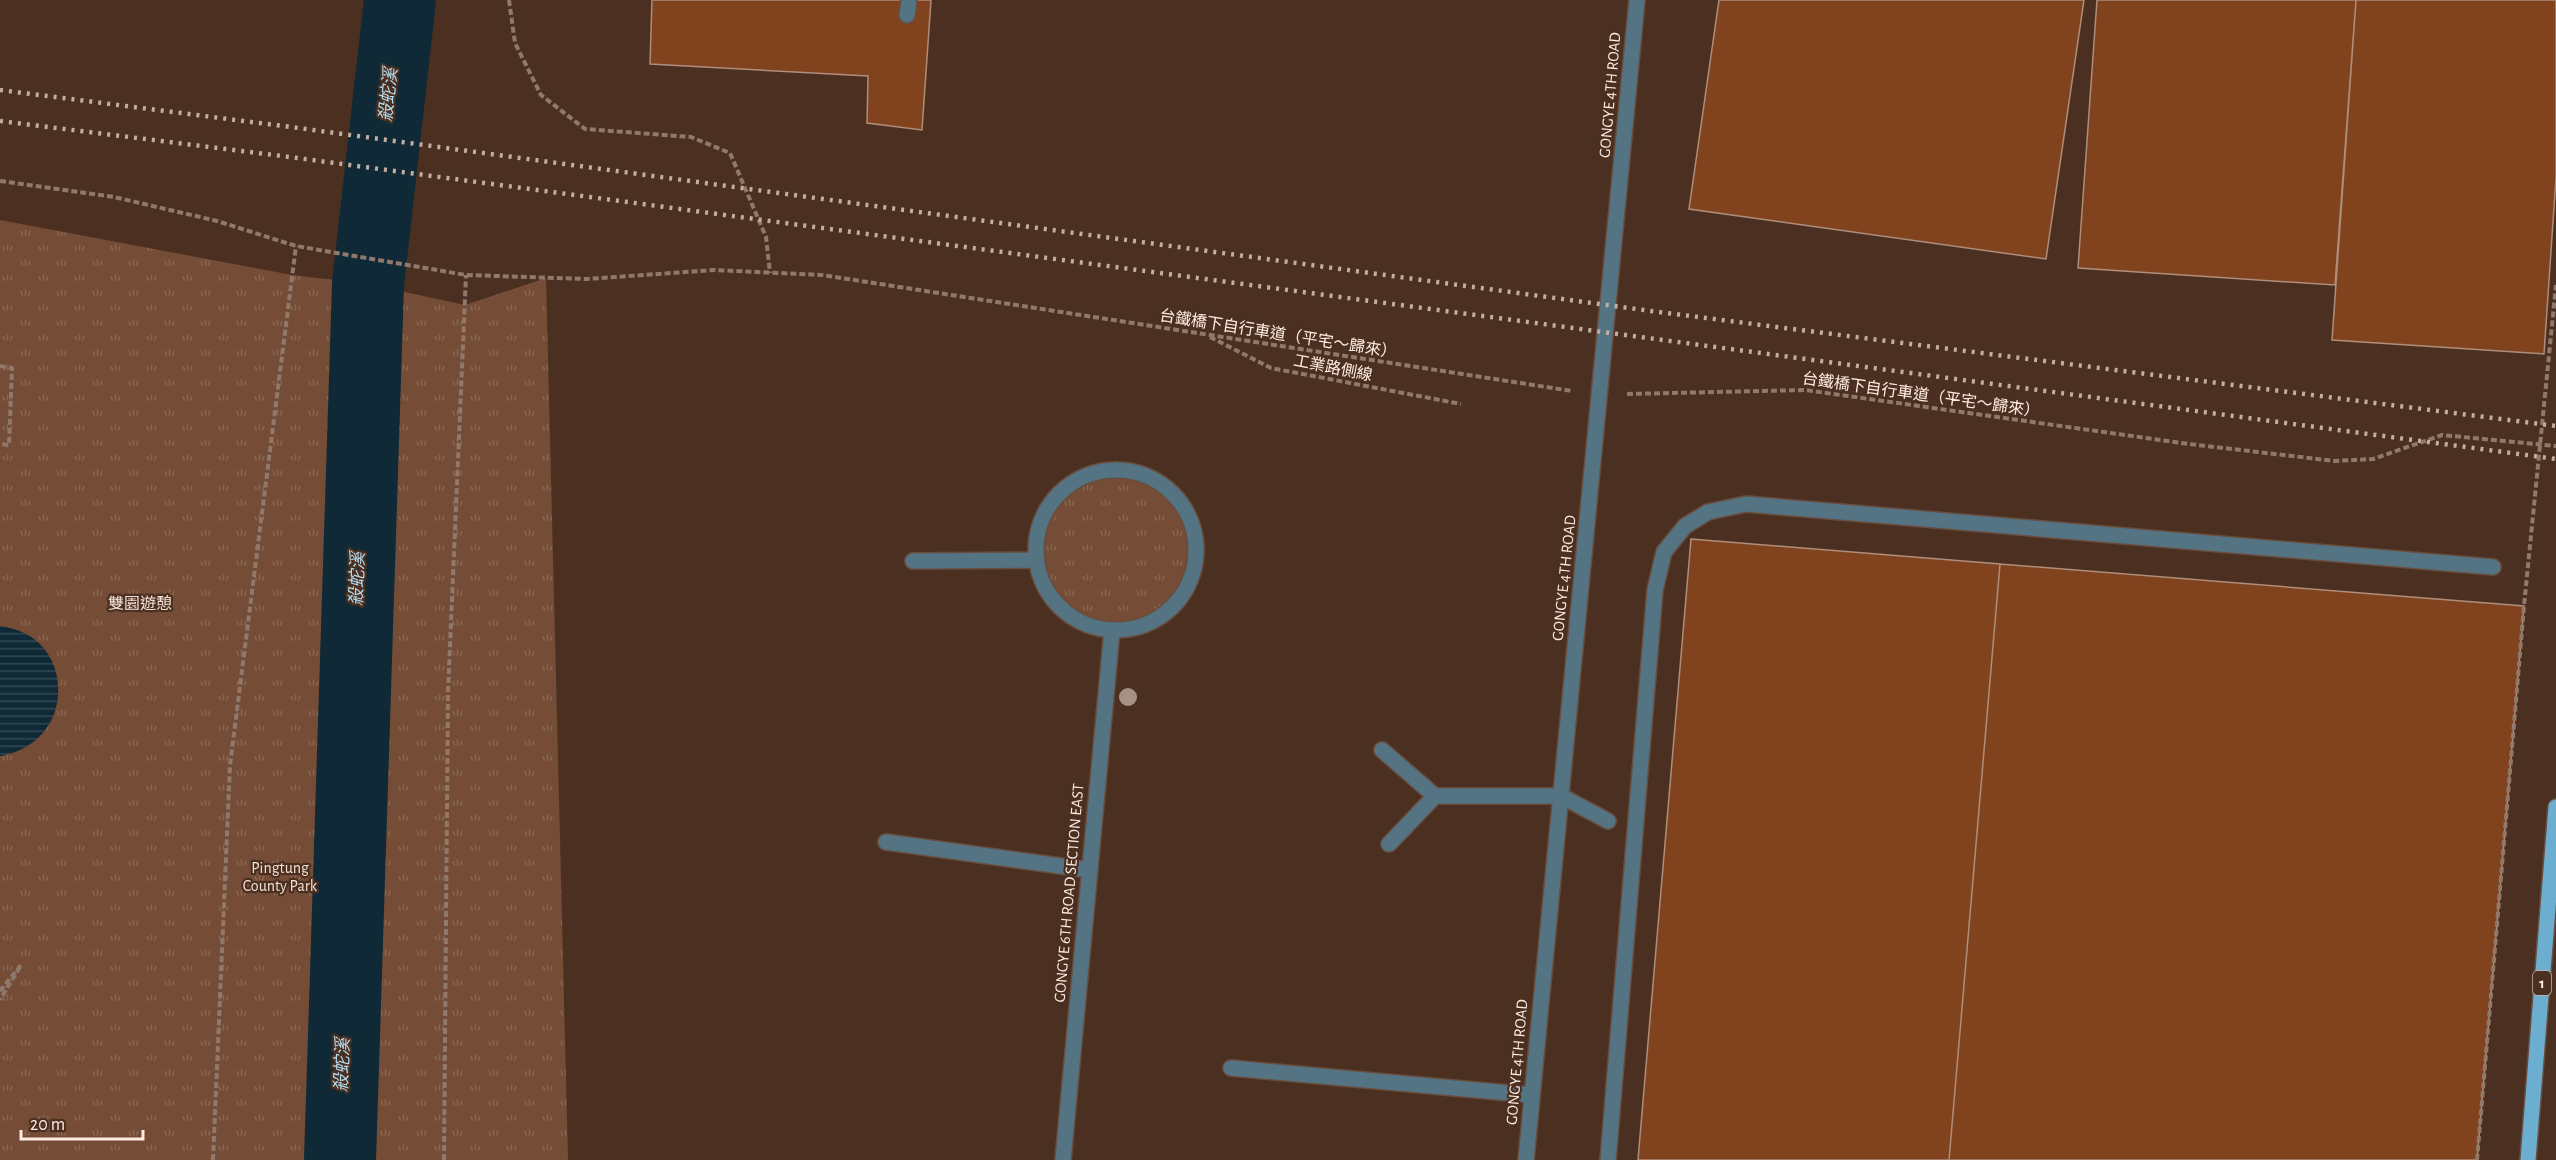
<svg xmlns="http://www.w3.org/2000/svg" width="2556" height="1160" viewBox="0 0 2556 1160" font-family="'Alegreya Sans','Noto Sans TC',sans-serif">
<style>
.park{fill:url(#park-tufts)}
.water{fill:url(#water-rules)}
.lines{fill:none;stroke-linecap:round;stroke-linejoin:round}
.river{stroke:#0f2936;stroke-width:72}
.building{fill:#81431d;stroke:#ae8d7b;stroke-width:1.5}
.minor-casing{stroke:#684e40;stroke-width:18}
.major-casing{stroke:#684e40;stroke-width:18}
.path{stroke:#90796c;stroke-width:4;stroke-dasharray:6 3;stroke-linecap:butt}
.minor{stroke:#547484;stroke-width:15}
.major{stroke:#6baed0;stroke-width:15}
.rail{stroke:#c3aea3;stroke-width:4.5;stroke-dasharray:3 6;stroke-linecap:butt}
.tree{fill:#a79184}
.labels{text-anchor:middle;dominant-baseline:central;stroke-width:4.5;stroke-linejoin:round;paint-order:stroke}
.shield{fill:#4b3021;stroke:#c8b4a9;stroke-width:1.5}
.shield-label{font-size:15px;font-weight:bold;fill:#feece3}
.street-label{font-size:16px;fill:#feece3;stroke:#4b3021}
.park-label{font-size:16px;fill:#f3e0d5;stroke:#4b3021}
.water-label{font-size:18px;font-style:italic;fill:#b4ddf2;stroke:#4b3021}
</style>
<defs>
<pattern id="park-tufts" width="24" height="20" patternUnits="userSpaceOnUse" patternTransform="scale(1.5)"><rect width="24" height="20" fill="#754c35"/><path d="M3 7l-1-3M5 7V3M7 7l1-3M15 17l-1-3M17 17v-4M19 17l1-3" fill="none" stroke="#8a6652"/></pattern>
<pattern id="water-rules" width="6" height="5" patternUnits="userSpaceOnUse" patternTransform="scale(1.5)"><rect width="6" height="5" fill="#0f2936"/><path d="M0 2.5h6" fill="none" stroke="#334853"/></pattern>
</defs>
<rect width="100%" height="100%" fill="#4b3021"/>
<path class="park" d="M 0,220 L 292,275 L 368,284 L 465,305 L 546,278 L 568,1160 L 0,1160 Z
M1036 550a80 80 0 1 1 160 0a80 80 0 1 1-160 0Z"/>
<path class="water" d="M 0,626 C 12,628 24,631 34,639 C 65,662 66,712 39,737 C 28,748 16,752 2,756 L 0,756 Z"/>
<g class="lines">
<path class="river" d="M 340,1160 L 368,284 L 400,0"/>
</g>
<path class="building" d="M 652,0 L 931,0 L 922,130 L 867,123 L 868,76 L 650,64 Z
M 1719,0 L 2084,0 L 2046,259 L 1689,209 Z
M 2097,0 L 2356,0 L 2335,285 L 2078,268 Z
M 2356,0 L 2556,0 L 2556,178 L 2544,354 L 2332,340 Z
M 1691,539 L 2000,564 L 1949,1160 L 1638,1160 Z
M 2000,564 L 2524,606 L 2477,1160 L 1949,1160 Z"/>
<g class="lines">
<defs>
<path id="minor" d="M 907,15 L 909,0
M1036 550a80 80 0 1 1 160 0a80 80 0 1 1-160 0Z
M 913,561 L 1037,560
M 1382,750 L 1435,796 L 1389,844
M 1435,796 L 1561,796 L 1608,821
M 886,842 L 1090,870
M 1231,1068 L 1532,1095
M 1063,1160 L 1112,630
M 1526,1160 L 1637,0
M 1608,1160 L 1655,590 L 1664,552 L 1685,526 L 1708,512 L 1746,504 L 2493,567"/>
<path id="major" d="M 2528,1160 L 2556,807"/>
</defs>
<use href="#minor" class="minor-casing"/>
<use href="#major" class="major-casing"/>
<path class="path" d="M 509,0 L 515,43 L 541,95 L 585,129 L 691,137 L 730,153 L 766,237 L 770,273
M 0,181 L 114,197 L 217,221 L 296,246 L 466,275 L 587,279 L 714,270 L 822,275 L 1572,391
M 1210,337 L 1271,368 L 1461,404
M 0,366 L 12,368 L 9,445 L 0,444
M 1627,394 L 1805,390 L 2189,444 L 2335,461 L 2373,459 L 2442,435 L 2556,446
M 0,991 L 21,965 L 0,1000
M 213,1160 L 230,765 L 296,246
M 444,1160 L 448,692 L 466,275
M 2477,1160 L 2524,606 L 2556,285"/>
<use href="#minor" class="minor"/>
<use href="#major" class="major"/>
<path class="rail" d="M 0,90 L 291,127 L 1651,311 L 2556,426
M 0,121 L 282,156 L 2556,459"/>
</g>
<circle class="tree" cx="1128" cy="697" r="9"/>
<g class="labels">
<rect class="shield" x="2533" y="971" width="18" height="24" rx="4.5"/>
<g class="shield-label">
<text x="2542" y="983">1</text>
</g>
<g class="street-label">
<text transform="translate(1610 95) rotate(-85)">GONGYE 4TH ROAD</text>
<text transform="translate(1278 334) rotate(9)">台鐵橋下自行車道（平宅～歸來）</text>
<text transform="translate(1333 368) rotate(11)">工業路側線</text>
<text transform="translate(1921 395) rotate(8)">台鐵橋下自行車道（平宅～歸來）</text>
<text transform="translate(1564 578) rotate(-84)">GONGYE 4TH ROAD</text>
<text transform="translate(1069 893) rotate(-85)">GONGYE 6TH ROAD SECTION EAST</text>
<text transform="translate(1517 1062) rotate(-85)">GONGYE 4TH ROAD</text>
</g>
<g class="park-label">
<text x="140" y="604">雙園遊憩</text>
<text x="280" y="868">Pingtung<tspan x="280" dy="18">County Park</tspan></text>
</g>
<g class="water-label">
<text transform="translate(389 95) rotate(-84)">殺蛇溪</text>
<text transform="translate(358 579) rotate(-88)">殺蛇溪</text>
<text transform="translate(343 1065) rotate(-88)">殺蛇溪</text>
</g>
</g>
<path d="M21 1130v9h122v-9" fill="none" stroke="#feece3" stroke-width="3"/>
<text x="30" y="1130" font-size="18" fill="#feece3" stroke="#4b3021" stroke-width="4.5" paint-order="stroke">20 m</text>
</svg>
